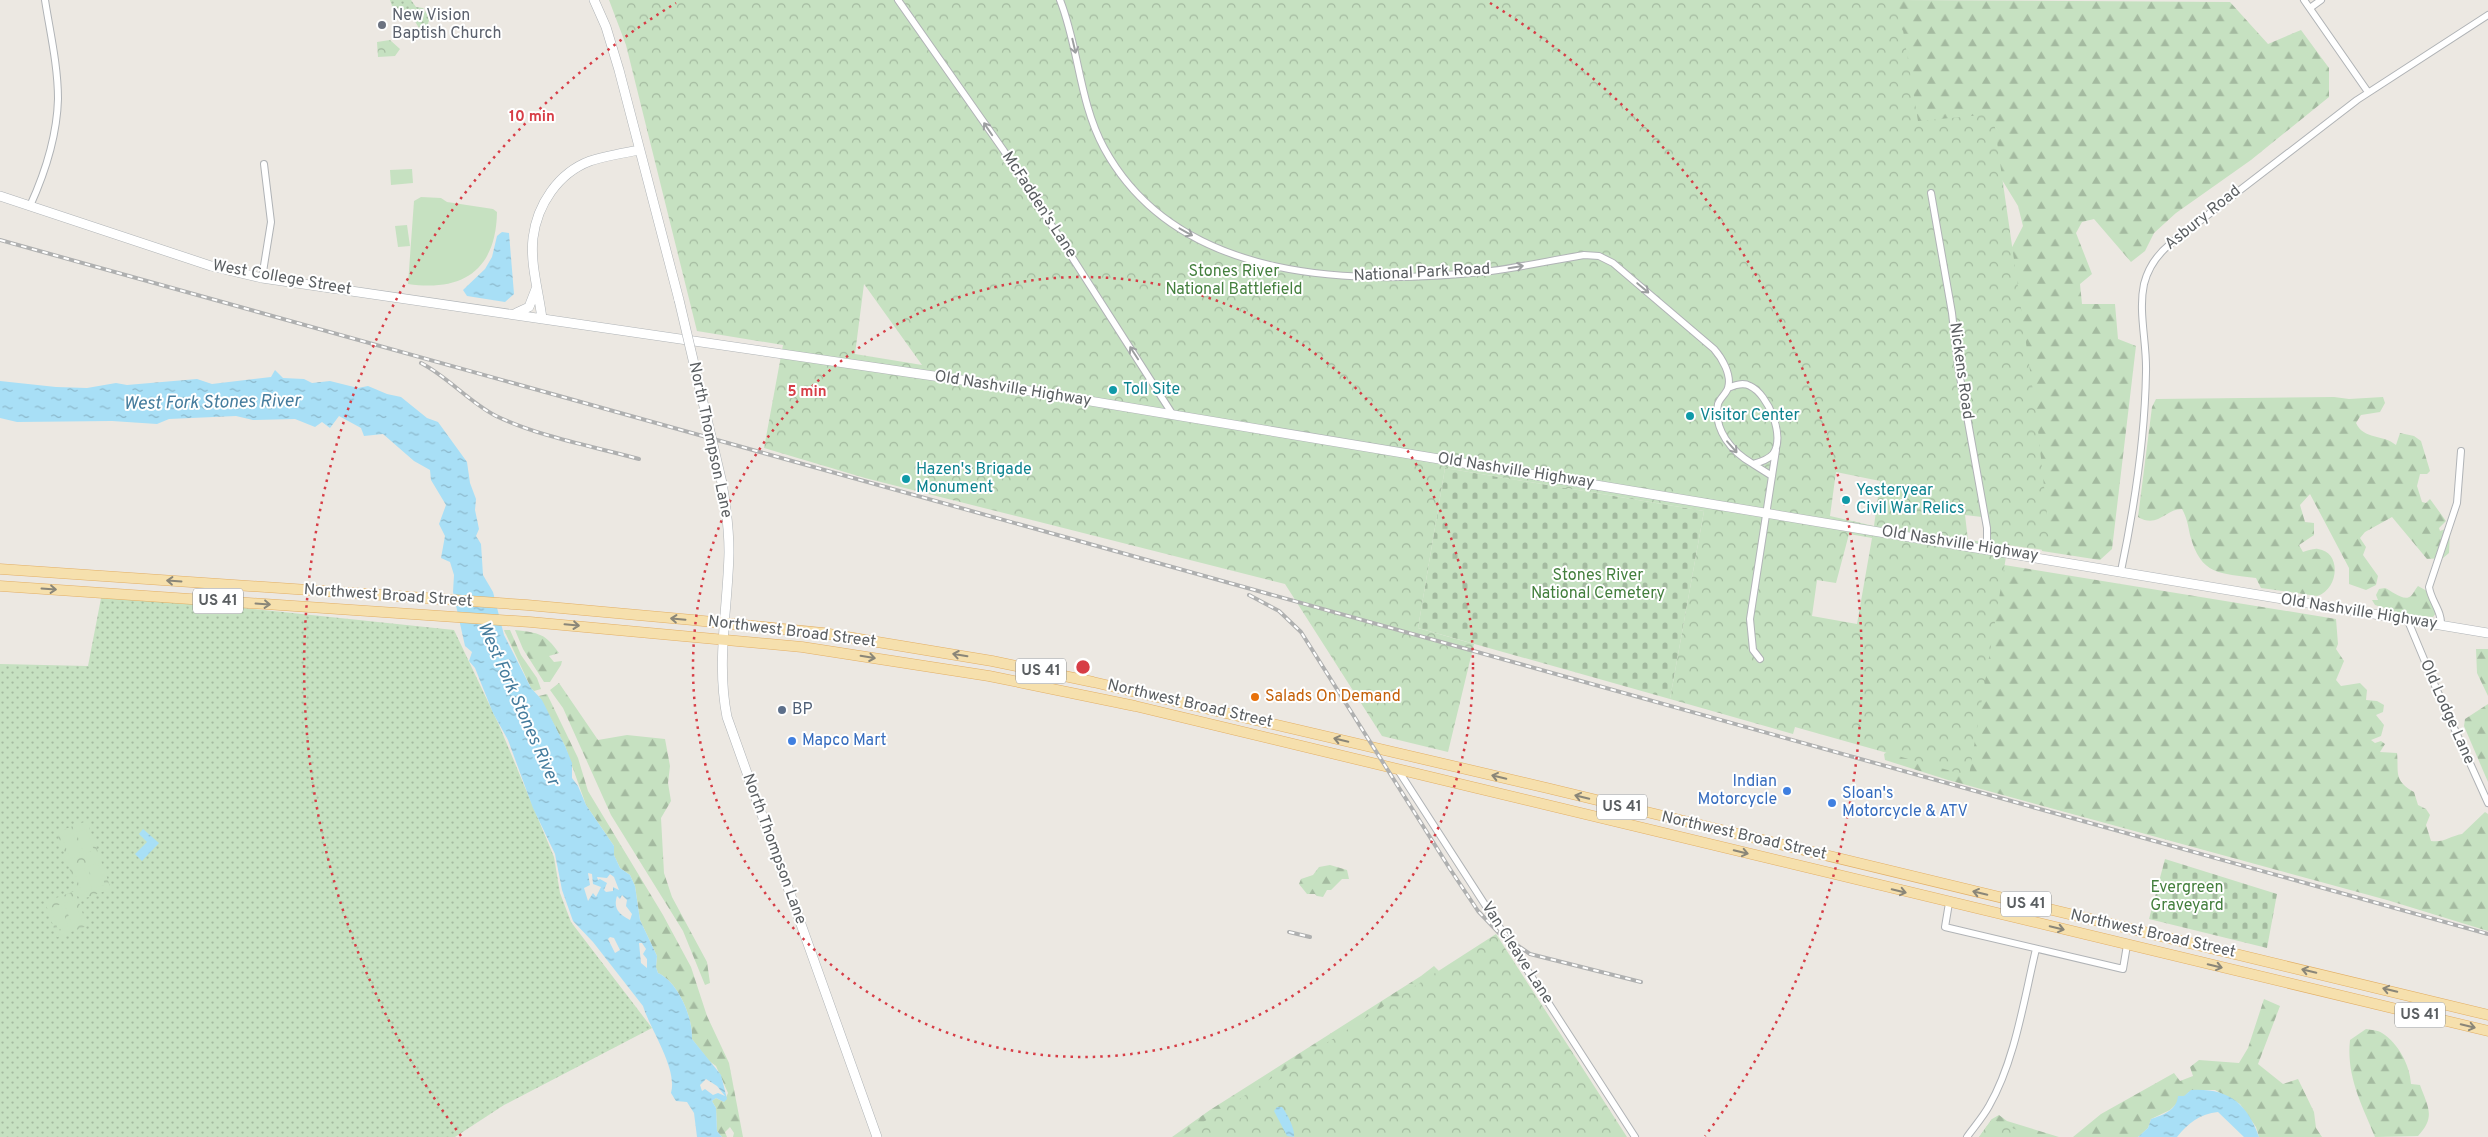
<svg xmlns="http://www.w3.org/2000/svg" width="2488" height="1137" viewBox="0 0 2488 1137" font-family="Overpass,sans-serif">
<style>
.grass{fill:url(#grass-dots)}
.forest{fill:url(#forest-firs)}
.cemetery{fill:url(#cemetery-stones)}
.park{fill:url(#park-crowns);fill-rule:evenodd}
.garden{fill:#c6e1c1}
.water{fill:url(#water-ripples);fill-rule:evenodd}
.lines{fill:none;stroke-linecap:round;stroke-linejoin:round}
.street-casing{stroke:#b0b3b6;stroke-width:8}
.secondary-casing{stroke:#afb3b6;stroke-width:10}
.primary-casing{stroke:#e2ae65;stroke-width:11}
.street{stroke:#fff;stroke-width:6}
.secondary{stroke:#fff;stroke-width:9}
.primary{stroke:#f6e0ad;stroke-width:10}
.rail-casing{stroke:#afb0b0;stroke-width:4}
.rail{stroke:#fff;stroke-width:2;stroke-dasharray:5.5;stroke-linecap:butt}
.secondary-bridge-casing{stroke:#afb3b6;stroke-width:10;stroke-linecap:butt}
.secondary-bridge{stroke:#fff;stroke-width:9}
.oneway{stroke:#9d9fa1}
.oneway2{stroke:#8a8678}
.ring{fill:none;stroke:#d73d46;stroke-width:2.5;stroke-dasharray:2.5 5}
.worship-dot{fill:#6b7280;stroke:#fff;stroke-width:2}
.culture-dot{fill:#0f9aa8;stroke:#fff;stroke-width:2}
.food-dot{fill:#e8710a;stroke:#fff;stroke-width:2}
.service-dot{fill:#5c6f8a;stroke:#fff;stroke-width:2}
.shop-dot{fill:#3f7fe0;stroke:#fff;stroke-width:2}
.labels{text-anchor:middle;dominant-baseline:central;stroke-width:4;stroke-linejoin:round;paint-order:stroke}
.shield{fill:#fff;stroke:#8c8f91;stroke-width:1}
.shield-label{font-size:15px;font-weight:bold;fill:#5b5f62}
.worship-label{font-size:16px;fill:#5b616d;stroke:#fff;text-anchor:start}
.street-label{font-size:16px;fill:#5b5f62;stroke:#fff}
.park-label{font-size:16px;fill:#437f3d;stroke:#fff}
.culture-label{font-size:16px;fill:#0d838f;stroke:#fff;text-anchor:start}
.food-label{font-size:16px;fill:#c56008;stroke:#fff;text-anchor:start}
.service-label{font-size:16px;fill:#4e5e75;stroke:#fff;text-anchor:start}
.shop-label{font-size:16px;fill:#366cbe;stroke:#fff;text-anchor:start}
.water-label{font-size:18px;font-style:italic;fill:#457c9d;stroke:#fff}
.centre{fill:#d73d46;stroke:#fff;stroke-width:2.5}
.ring-label{font-size:15px;text-anchor:middle;font-weight:bold;fill:#d73d46;stroke:#fff;stroke-width:4;stroke-linejoin:round;paint-order:stroke}
</style>
<defs>
<pattern id="grass-dots" width="8" height="8" patternUnits="userSpaceOnUse" patternTransform="scale(1.25)"><rect width="8" height="8" fill="#c6e1c1"/><path d="M2 2h.1M6 6h.1" fill="none" stroke="#a4baa0" stroke-width="1.8" stroke-linecap="round"/></pattern>
<pattern id="forest-firs" width="22" height="20" patternUnits="userSpaceOnUse" patternTransform="scale(1.25)"><rect width="22" height="20" fill="#c6e1c1"/><path d="M5 1l3.5 6h-7zM16 11l3.5 6h-7z" fill="#a4baa0"/></pattern>
<pattern id="cemetery-stones" width="16" height="16" patternUnits="userSpaceOnUse" patternTransform="scale(1.25)"><rect width="16" height="16" fill="#c6e1c1"/><path d="M2 7V4a2 2 0 0 1 4 0v3zM10 15v-3a2 2 0 0 1 4 0v3z" fill="#a4baa0"/></pattern>
<pattern id="park-crowns" width="20" height="18" patternUnits="userSpaceOnUse" patternTransform="scale(1.25)"><rect width="20" height="18" fill="#c6e1c1"/><path d="M2 6a3 3 0 1 1 6 0M12 15a3 3 0 1 1 6 0" fill="none" stroke="#a4baa0"/></pattern>
<pattern id="water-ripples" width="26" height="14" patternUnits="userSpaceOnUse" patternTransform="scale(1.25)"><rect width="26" height="14" fill="#a8dff6"/><path d="M2 4q2-2 4 0t4 0M15 11q2-2 4 0t4 0" fill="none" stroke="#8cb8cb"/></pattern>
</defs>
<rect width="100%" height="100%" fill="#ece8e2"/>
<path class="grass" d="M 390,0 L 411,0 L 416,7 L 423,8 L 430,18 L 427,26 L 419,28 L 411,15 L 393,9 Z
M 102,593 L 454,630 L 499,725 L 554,857 L 560,893 L 571,922 L 652,1028 L 504,1105 L 455,1137 L 0,1137 L 0,664 L 88,666 Z"/>
<path class="forest" d="M 1897,0 L 2230,2 L 2268,44 L 2301,30 L 2329,68 L 2329,97 L 2251,160 L 2176,213 L 2154,233 L 2145,251 L 2131,262 L 2094,219 L 2082,222 L 2076,233 L 2092,274 L 2080,284 L 2082,304 L 2115,304 L 2118,339 L 2136,346 L 2112,549 L 2100,560 L 2042,551 L 2028,469 L 2008,255 L 2023,226 L 2018,206 L 1991,162 L 1919,153 Z
M 2334,397 L 2349,399 L 2383,397 L 2385,403 L 2380,412 L 2361,415 L 2356,423 C 2364,440 2383,434 2396,445 L 2400,433 L 2414,436 L 2421,441 L 2430,471 L 2427,474 L 2420,474 L 2417,486 L 2422,502 L 2426,503 L 2430,499 L 2446,521 L 2439,528 L 2440,531 L 2448,528 L 2450,531 L 2449,553 L 2443,558 L 2427,559 L 2392,517 L 2365,532 L 2360,538 L 2366,547 L 2363,555 L 2378,576 L 2376,585 L 2366,590 L 2349,584 L 2349,568 L 2310,494 L 2300,505 L 2305,522 L 2314,523 L 2314,535 L 2299,545 L 2303,552 C 2307,551 2314,548 2318,549 C 2342,552 2339,589 2317,596 L 2261,588 L 2256,578 C 2220,573 2201,576 2190,535 C 2188,525 2187,518 2182,509 C 2165,509 2158,529 2138,517 L 2152,407 L 2156,399 Z
M 1998,564 L 2336,619 L 2338,644 L 2336,649 L 2344,661 L 2336,680 L 2341,686 L 2360,683 L 2367,690 L 2366,700 L 2377,701 L 2384,705 L 2383,712 L 2376,715 L 2384,725 L 2381,736 L 2371,740 L 2375,743 L 2381,741 L 2385,744 L 2380,752 L 2397,753 C 2399,773 2393,780 2414,792 L 2418,805 L 2426,809 L 2430,815 L 2426,825 L 2431,841 C 2444,843 2450,836 2462,834 L 2485,812 L 2488,814 L 2488,931 L 2387,900 L 1948,780 L 1885,760 L 1884,754 L 1893,748 Z
M 2418,586 L 2427,591 L 2436,613 L 2433,617 L 2403,614 L 2375,605 L 2372,600 L 2378,600 L 2376,595 L 2379,589 L 2385,588 C 2392,591 2404,602 2411,596 C 2414,593 2415,589 2418,586 Z
M 504,630 L 510,630 L 521,655 L 537,678 L 541,689 L 534,691 L 531,688 Z
M 515,630 C 539,633 545,633 559,653 L 549,656 L 554,662 L 562,661 L 561,665 L 550,682 L 544,682 L 523,649 Z
M 2476,649 L 2488,649 L 2488,782 L 2464,726 L 2465,719 L 2488,704 L 2488,696 L 2477,673 Z
M 559,683 L 598,740 L 627,735 L 665,739 L 670,766 L 668,783 L 671,801 L 661,818 L 664,873 L 672,897 L 707,962 L 710,983 L 705,985 L 683,931 L 611,815 L 563,708 L 550,690 Z
M 547,694 L 578,758 L 588,791 L 663,915 L 691,967 L 707,1016 L 729,1063 L 743,1137 L 733,1137 L 734,1133 L 730,1127 L 725,1132 L 727,1137 L 722,1137 L 717,1131 L 716,1108 L 712,1101 L 716,1098 L 724,1102 L 728,1093 L 716,1066 L 709,1061 L 692,1039 C 693,1017 678,982 658,973 L 656,967 L 657,956 L 640,920 L 635,886 L 630,875 L 620,868 L 614,855 L 614,846 L 586,805 L 565,746 L 539,696 Z
M 1330,865 L 1347,870 L 1349,879 L 1342,879 L 1331,890 L 1327,890 L 1323,897 L 1317,896 L 1315,894 L 1307,894 L 1299,884 L 1301,879 L 1313,875 L 1319,867 Z
M 1434,966 L 1439,971 L 1414,992 L 1190,1137 L 1172,1137 L 1210,1110 L 1421,976 Z
M 2264,999 L 2280,1006 L 2258,1064 L 2283,1084 L 2298,1079 L 2314,1112 L 2316,1128 L 2322,1137 L 2259,1137 L 2256,1127 L 2240,1104 L 2215,1090 L 2191,1090 L 2170,1110 L 2151,1119 L 2148,1128 L 2138,1137 L 2073,1137 L 2101,1114 L 2174,1073 L 2180,1081 L 2193,1076 L 2190,1067 L 2199,1060 L 2239,1063 L 2248,1048 Z
M 2366,1029 C 2371,1030 2378,1030 2382,1033 C 2398,1043 2410,1065 2411,1084 L 2420,1085 C 2428,1107 2436,1117 2418,1136 L 2375,1137 C 2362,1105 2346,1076 2350,1040 Z
M 1999,1115 L 2007,1121 L 2059,1137 L 1979,1137 L 1992,1119 Z"/>
<path class="cemetery" d="M 1445,468 L 1704,511 L 1670,699 L 1418,628 Z
M 2165,859 L 2277,894 L 2267,948 L 2149,919 Z"/>
<path class="park" d="M 609,0 L 1898,0 L 1918,121 L 1993,114 L 2036,412 L 2051,551 L 2008,545 L 1969,776 L 1795,727 L 1793,734 L 1670,699 L 1704,511 L 1445,468 L 1418,628 L 1474,644 L 1448,752 L 1382,736 L 1285,584 L 865,478 L 764,448 L 783,345 L 697,331 L 626,45 ZM 864,284 L 922,365 L 855,354 ZM 1836,472 L 1880,481 L 1874,526 L 1830,516 ZM 1965,515 L 1982,517 L 1985,542 L 1968,540 ZM 1849,534 L 1872,538 L 1857,624 L 1812,616 L 1817,580 L 1836,583 Z
M 390,40 L 400,49 L 395,56 L 378,57 L 377,42 Z
M 87,821 L 111,889 L 80,900 L 57,832 Z
M 75,891 L 87,926 L 57,937 L 45,902 Z
M 1496,934 L 1627,1137 L 1180,1137 Z
M 1992,1119 L 2033,1137 L 1979,1137 Z"/>
<path class="garden" d="M 412,169 L 413,183 L 391,185 L 390,170 Z
M 421,197 L 441,198 L 447,202 L 493,209 L 497,212 C 496,270 463,292 408,284 L 414,201 Z
M 407,225 L 410,246 L 398,247 L 395,226 Z
M 86,829 L 94,850 L 84,854 L 76,832 Z
M 73,833 L 80,855 L 70,859 L 62,837 Z
M 98,863 L 105,885 L 95,888 L 88,867 Z
M 84,868 L 92,889 L 82,893 L 74,871 Z
M 74,900 L 82,921 L 72,925 L 64,903 Z
M 61,904 L 68,926 L 58,930 L 51,908 Z"/>
<path class="water" d="M 502,232 L 509,233 L 514,294 L 505,302 L 467,296 L 463,290 L 485,269 L 492,257 L 497,236 Z
M 275,370 L 283,378 L 304,379 L 312,383 L 330,381 L 358,388 L 368,386 L 387,394 L 401,397 L 427,418 L 438,422 L 467,462 L 470,483 L 476,499 L 475,510 L 479,529 L 476,536 L 481,544 L 483,575 L 493,592 L 504,635 L 531,688 L 542,700 L 565,746 L 572,763 L 572,778 L 578,786 L 586,805 L 614,846 L 614,855 L 620,868 L 630,875 L 635,886 L 640,920 L 657,956 L 656,967 L 658,973 C 678,982 693,1017 692,1039 L 721,1075 L 727,1099 L 724,1102 L 716,1098 L 712,1101 L 716,1108 L 717,1131 L 722,1137 L 697,1137 L 694,1113 L 687,1102 L 676,1101 L 671,1093 C 678,1069 650,1029 643,1006 L 593,942 L 573,921 L 562,890 L 555,854 L 533,808 L 508,740 L 493,713 L 475,668 L 469,661 L 472,652 L 465,646 L 453,592 L 454,575 L 450,562 L 441,558 L 445,536 L 439,524 L 446,505 L 431,480 L 430,470 L 414,461 L 383,434 L 364,436 L 361,428 L 339,416 L 330,428 L 322,422 L 315,427 L 295,419 L 253,420 L 236,416 L 169,419 L 157,424 L 112,421 L 17,422 L 0,418 L 0,381 L 56,387 L 87,388 L 116,383 L 127,385 L 197,379 L 212,384 L 271,377 ZM 588,873 L 592,874 L 593,884 L 601,887 L 596,897 L 593,893 L 588,901 L 584,888 L 590,885 ZM 610,874 L 614,877 L 619,890 L 613,887 L 613,891 L 606,892 L 604,890 L 607,883 L 600,879 L 598,880 L 597,877 L 607,878 ZM 622,895 L 627,900 L 626,906 L 632,914 L 630,920 C 619,914 613,909 617,896 L 620,899 ZM 610,937 L 614,938 L 620,950 L 615,953 L 608,939 ZM 639,943 L 642,943 L 646,949 L 643,954 L 647,959 L 647,968 L 641,963 ZM 706,1079 L 717,1086 L 725,1096 L 718,1093 L 713,1095 L 705,1089 L 702,1091 L 700,1085 Z
M 143,829 L 159,843 L 142,861 L 135,854 L 147,842 L 139,834 Z
M 2191,1090 C 2228,1088 2247,1103 2259,1137 L 2244,1137 L 2218,1112 C 2200,1114 2188,1123 2177,1137 L 2138,1137 L 2148,1128 L 2151,1119 C 2163,1115 2177,1110 2178,1096 L 2184,1096 Z
M 1277,1107 L 1282,1107 C 1288,1115 1295,1129 1294,1137 L 1287,1136 L 1274,1111 Z"/>
<g class="lines">
<defs>
<path id="street" d="M 898,0 L 1004,151 L 1173,415
M 1060,0 C 1079,48 1079,102 1104,148 C 1178,284 1356,286 1491,271 C 1522,267 1553,260 1584,255 L 1599,256 L 1613,263 L 1714,349 C 1722,358 1732,375 1728,388 C 1726,394 1720,398 1718,404 C 1713,430 1732,452 1753,464 C 1760,462 1768,460 1773,454 C 1786,437 1768,394 1750,386 C 1743,382 1735,385 1728,388
M 2304,0 L 2368,92
M 2310,8 L 2321,0
M 1931,193 L 1952,313 L 1958,366 L 1987,528 L 1987,548
M 30,206 C 45,173 57,136 58,99 C 58,66 50,32 45,0
M 262,278 L 271,222 L 264,164
M 1753,464 L 1772,476
M 2121,571 C 2134,509 2145,435 2146,372 C 2147,343 2138,312 2144,284 C 2148,268 2158,254 2170,244 L 2357,100 L 2488,15
M 2408,621 L 2436,688 L 2488,803
M 2441,625 C 2442,611 2431,601 2429,587 L 2457,503 L 2461,451
M 1760,659 L 1753,650 L 1750,619 L 1776,450
M 1398,770 L 1635,1137
M 1949,903 L 1945,927 L 2123,969 L 2127,945
M 1967,1137 C 1974,1127 1983,1117 1989,1106 C 2015,1061 2024,999 2036,949"/>
<path id="secondary" d="M 594,0 L 606,27 L 619,70 L 679,300
M 0,196 L 211,266 L 262,278 L 975,382 L 2488,633
M 516,313 L 529,307 L 536,289
M 542,319 C 539,293 530,264 533,238 C 537,205 558,173 590,161 C 606,156 623,153 639,150
M 722,483 C 726,506 729,529 729,552 C 728,607 716,662 727,717 L 877,1137"/>
<path id="primary" d="M 0,569 L 527,605 L 693,620 L 823,633 L 992,661 L 1093,682 L 1547,788 L 2488,1015
M 0,586 L 530,622 L 802,647 L 989,676 L 1135,706 L 2488,1031"/>
</defs>
<use href="#street" class="street-casing"/>
<use href="#secondary" class="secondary-casing"/>
<use href="#primary" class="primary-casing"/>
<use href="#street" class="street"/>
<use href="#secondary" class="secondary"/>
<use href="#primary" class="primary"/>
<defs>
<path id="rail" d="M 0,240 L 2488,934
M 421,363 C 448,377 469,402 496,416 C 540,437 592,446 639,459
M 1249,595 L 1279,611 L 1301,632 L 1450,869 L 1478,911 L 1499,933 L 1530,954 L 1641,982
M 1289,932 L 1310,937"/>
</defs>
<use href="#rail" class="rail-casing"/>
<use href="#rail" class="rail"/>
<defs>
<path id="secondary-bridge" d="M 679,300 L 722,483"/>
</defs>
<use href="#secondary-bridge" class="secondary-bridge-casing"/>
<use href="#secondary-bridge" class="secondary-bridge"/>
</g>
<defs><path id="oneway-shaft" d="M-6 0H5M1.5-3L5.5 0L1.5 3" fill="none" stroke-width="1.6" stroke-linecap="round" stroke-linejoin="round" transform="scale(1.25)"/></defs>
<g class="oneway">
<use href="#oneway-shaft" transform="translate(1074 46) rotate(77)"/>
<use href="#oneway-shaft" transform="translate(988 129) rotate(-124)"/>
<use href="#oneway-shaft" transform="translate(1186 232) rotate(29)"/>
<use href="#oneway-shaft" transform="translate(1516 267) rotate(-9)"/>
<use href="#oneway-shaft" transform="translate(1643 288) rotate(40)"/>
<use href="#oneway-shaft" transform="translate(1134 353) rotate(-123)"/>
<use href="#oneway-shaft" transform="translate(1732 447) rotate(49)"/>
</g>
<g class="oneway2">
<use href="#oneway-shaft" transform="translate(174 581) rotate(-176)"/>
<use href="#oneway-shaft" transform="translate(49 589) rotate(4)"/>
<use href="#oneway-shaft" transform="translate(263 604) rotate(4)"/>
<use href="#oneway-shaft" transform="translate(678 619) rotate(-175)"/>
<use href="#oneway-shaft" transform="translate(572 625) rotate(5)"/>
<use href="#oneway-shaft" transform="translate(960 655) rotate(-171)"/>
<use href="#oneway-shaft" transform="translate(868 657) rotate(9)"/>
<use href="#oneway-shaft" transform="translate(1341 740) rotate(-167)"/>
<use href="#oneway-shaft" transform="translate(1499 777) rotate(-167)"/>
<use href="#oneway-shaft" transform="translate(1582 797) rotate(-166)"/>
<use href="#oneway-shaft" transform="translate(1741 852) rotate(14)"/>
<use href="#oneway-shaft" transform="translate(1899 891) rotate(14)"/>
<use href="#oneway-shaft" transform="translate(1980 893) rotate(-167)"/>
<use href="#oneway-shaft" transform="translate(2057 928) rotate(13)"/>
<use href="#oneway-shaft" transform="translate(2215 966) rotate(13)"/>
<use href="#oneway-shaft" transform="translate(2309 971) rotate(-167)"/>
<use href="#oneway-shaft" transform="translate(2390 990) rotate(-166)"/>
<use href="#oneway-shaft" transform="translate(2468 1026) rotate(14)"/>
</g>
<g class="ring">
<circle cx="1083" cy="667" r="390"/>
<path d="M461 1136A779 779 0 0 1 676 3M1490 3A779 779 0 0 1 1705 1136"/>
</g>
<circle class="worship-dot" cx="382" cy="25" r="5"/>
<g class="culture-dot">
<circle cx="1113" cy="390" r="5"/>
<circle cx="1690" cy="416" r="5"/>
<circle cx="906" cy="479" r="5"/>
<circle cx="1846" cy="500" r="5"/>
</g>
<circle class="food-dot" cx="1255" cy="697" r="5"/>
<circle class="service-dot" cx="782" cy="710" r="5"/>
<g class="shop-dot">
<circle cx="792" cy="741" r="5"/>
<circle cx="1787" cy="791" r="5"/>
<circle cx="1832" cy="803" r="5"/>
</g>
<g class="labels">
<g class="shield">
<rect x="193" y="588.5" width="50" height="25" rx="4"/>
<rect x="1016" y="658.5" width="50" height="25" rx="4"/>
<rect x="1597" y="794.5" width="50" height="25" rx="4"/>
<rect x="2001" y="891.5" width="50" height="25" rx="4"/>
<rect x="2395" y="1002.5" width="50" height="25" rx="4"/>
</g>
<g class="shield-label">
<text x="218" y="601">US 41</text>
<text x="1041" y="671">US 41</text>
<text x="1622" y="807">US 41</text>
<text x="2026" y="904">US 41</text>
<text x="2420" y="1015">US 41</text>
</g>
<g class="worship-label">
<text x="392" y="16">New Vision<tspan x="392" dy="18">Baptish Church</tspan></text>
</g>
<g class="street-label">
<text transform="translate(1039 205) rotate(57)">McFadden's Lane</text>
<text transform="translate(2203 218) rotate(-39)">Asbury Road</text>
<text transform="translate(1422 273) rotate(-3)">National Park Road</text>
<text transform="translate(282 278) rotate(10)">West College Street</text>
<text transform="translate(1961 371) rotate(82)">Nickens Road</text>
<text transform="translate(1013 389) rotate(9)">Old Nashville Highway</text>
<text transform="translate(710 440) rotate(78)">North Thompson Lane</text>
<text transform="translate(1516 471) rotate(9)">Old Nashville Highway</text>
<text transform="translate(1960 544) rotate(9)">Old Nashville Highway</text>
<text transform="translate(388 596) rotate(4)">Northwest Broad Street</text>
<text transform="translate(2359 612) rotate(9)">Old Nashville Highway</text>
<text transform="translate(792 632) rotate(7)">Northwest Broad Street</text>
<text transform="translate(1190 704) rotate(13)">Northwest Broad Street</text>
<text transform="translate(2447 712) rotate(66)">Old Lodge Lane</text>
<text transform="translate(1744 836) rotate(13)">Northwest Broad Street</text>
<text transform="translate(774 849) rotate(70)">North Thompson Lane</text>
<text transform="translate(2153 934) rotate(13)">Northwest Broad Street</text>
<text transform="translate(1517 953) rotate(57)">Van Cleave Lane</text>
</g>
<g class="park-label">
<text x="1234" y="272">Stones River<tspan x="1234" dy="18">National Battlefield</tspan></text>
<text x="1598" y="576">Stones River<tspan x="1598" dy="18">National Cemetery</tspan></text>
<text x="2187" y="888">Evergreen<tspan x="2187" dy="18">Graveyard</tspan></text>
</g>
<g class="culture-label">
<text x="1123" y="390">Toll Site</text>
<text x="1700" y="416">Visitor Center</text>
<text x="916" y="470">Hazen's Brigade<tspan x="916" dy="18">Monument</tspan></text>
<text x="1856" y="491">Yesteryear<tspan x="1856" dy="18">Civil War Relics</tspan></text>
</g>
<g class="food-label">
<text x="1265" y="697">Salads On Demand</text>
</g>
<g class="service-label">
<text x="792" y="710">BP</text>
</g>
<g class="shop-label">
<text x="802" y="741">Mapco Mart</text>
<text x="1777" y="782" text-anchor="end">Indian<tspan x="1777" dy="18">Motorcycle</tspan></text>
<text x="1842" y="794">Sloan's<tspan x="1842" dy="18">Motorcycle &amp; ATV</tspan></text>
</g>
<g class="water-label">
<text transform="translate(212 403) rotate(-1)">West Fork Stones River</text>
<text transform="translate(518 704) rotate(66)">West Fork Stones River</text>
</g>
</g>
<circle cx="1083" cy="667" r="8" class="centre"/>
<g class="ring-label">
<text x="532" y="121">10 min</text>
<text x="807" y="396">5 min</text>
</g>
</svg>
